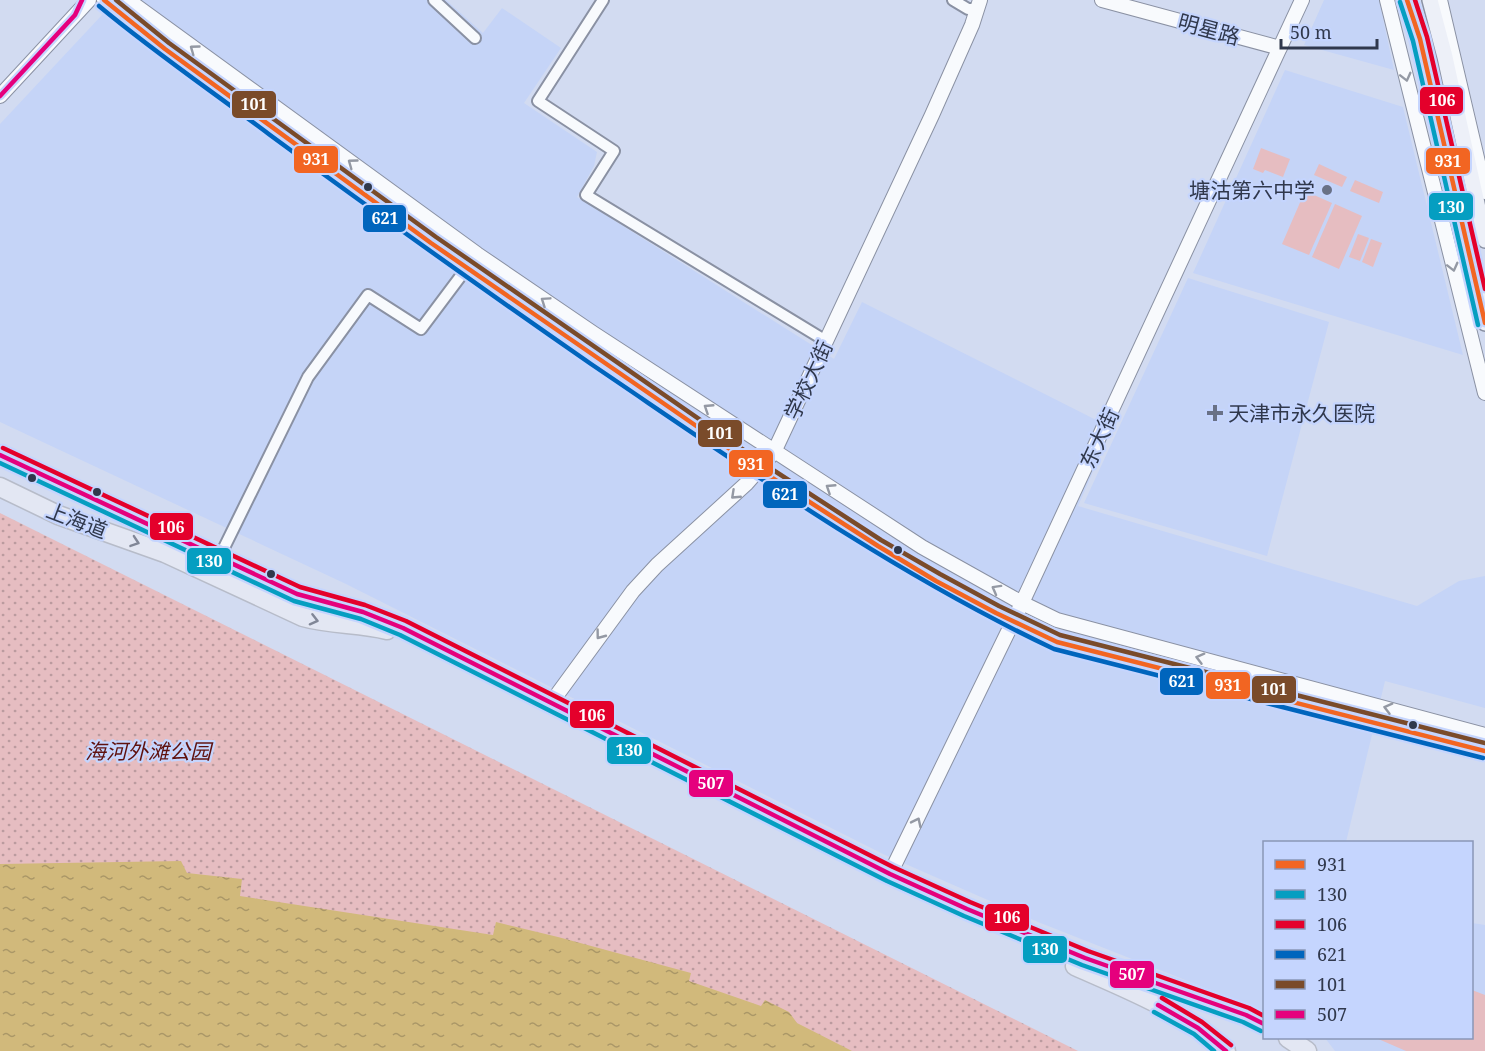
<svg xmlns="http://www.w3.org/2000/svg" width="1485" height="1051" viewBox="0 0 1485 1051" font-family="'Noto Serif','Noto Sans SC',serif">
<style>
.built{fill:#c5d4f7}
.green{fill:#e6bdc1}
.park{fill:url(#park-dots)}
.water{fill:url(#water-ripples)}
.lines{fill:none;stroke-linecap:round;stroke-linejoin:round}
.minor-casing{stroke:#8a91a3;stroke-width:14}
.tertiary-casing{stroke:#8a91a3;stroke-width:16}
.secondary-casing{stroke:#8a91a3;stroke-width:18}
.primary-casing{stroke:#b7bcc9;stroke-width:21}
.minor{stroke:#f8fafd;stroke-width:10}
.tertiary{stroke:#f8fafd;stroke-width:14}
.secondary{stroke:#edf0f8;stroke-width:15}
.primary{stroke:#e3e7f3;stroke-width:18}
.bus-1-casing{stroke:#c5d5fe;stroke-width:9}
.bus-2-casing{stroke:#c5d5fe;stroke-width:9}
.bus-3-casing{stroke:#c5d5fe;stroke-width:9}
.bus-4-casing{stroke:#c5d5fe;stroke-width:9}
.bus-5-casing{stroke:#c5d5fe;stroke-width:9}
.bus-6-casing{stroke:#c5d5fe;stroke-width:9}
.bus-1{stroke:#f26522;stroke-width:4.5}
.bus-2{stroke:#059ec1;stroke-width:4.5}
.bus-3{stroke:#e4002b;stroke-width:4.5}
.bus-4{stroke:#0065bd;stroke-width:4.5}
.bus-5{stroke:#7a4b2a;stroke-width:4.5}
.bus-6{stroke:#e5007d;stroke-width:4.5}
.oneway{stroke:#9499a4}
.oneway2{stroke:#818797}
.bus-dot{fill:#30384c;stroke:#c5d5fe;stroke-width:2}
.poi-dot{fill:#697186;stroke:#c5d5fe;stroke-width:2}
.labels{text-anchor:middle;dominant-baseline:central;stroke-width:4.5;stroke-linejoin:round;paint-order:stroke}
.street-label{font-size:21px;fill:#30384c;stroke:#c5d5fe}
.poi-label{font-size:21px;fill:#30384c;stroke:#c5d5fe;text-anchor:end}
.park-label{font-size:21px;font-style:italic;fill:#5f110e;stroke:#c5d5fe}
.line-badge{stroke:#c5d5fe;stroke-width:2}
.badge-label{font-size:16px;text-anchor:middle;font-weight:bold;fill:#fff}
</style>
<defs>
<pattern id="park-dots" width="8" height="8" patternUnits="userSpaceOnUse" patternTransform="scale(1.5)"><rect width="8" height="8" fill="#e6bdc1"/><path d="M2 2h.1M6 6h.1" fill="none" stroke="#bb9b9f" stroke-width="1.8" stroke-linecap="round"/></pattern>
<pattern id="water-ripples" width="26" height="14" patternUnits="userSpaceOnUse" patternTransform="scale(1.5)"><rect width="26" height="14" fill="#d1b97b"/><path d="M2 4q2-2 4 0t4 0M15 11q2-2 4 0t4 0" fill="none" stroke="#aa9767"/></pattern>
</defs>
<rect width="100%" height="100%" fill="#d2dbf1"/>
<path class="built" d="M 116,0 L 446,0 L 483,33 L 502,8 L 561,48 L 524,103 L 597,152 L 594,166 L 577,197 L 834,359 L 862,302 L 1112,428 L 1078,506 L 1417,606 L 1459,581 L 1485,576 L 1485,708 L 1385,681 L 1346,842 L 1264,842 L 1264,1011 L 1038,922 L 885,855 L 346,584 L 0,422 L 0,124 Z
M 1324,0 L 1379,0 L 1394,70 L 1304,45 Z
M 1285,70 L 1403,107 L 1463,355 L 1193,273 Z
M 1188,278 L 1329,322 L 1267,556 L 1084,503 Z
M 1472,923 L 1485,925 L 1485,1051 L 1335,1051 L 1325,1038 L 1472,1038 Z"/>
<path class="green" d="M 1261,148 L 1290,159 L 1283,177 L 1265,170 L 1263,173 L 1253,169 Z
M 1319,164 L 1347,177 L 1342,187 L 1314,175 Z
M 1355,180 L 1383,192 L 1379,203 L 1350,191 Z
M 1305,191 L 1332,203 L 1309,255 L 1282,244 Z
M 1335,204 L 1362,216 L 1339,269 L 1312,257 Z
M 1358,234 L 1369,238 L 1360,261 L 1349,257 Z
M 1371,239 L 1382,243 L 1373,267 L 1362,262 Z
M 1472,990 L 1485,995 L 1485,1051 L 1406,1051 L 1376,1038 L 1472,1038 Z"/>
<path class="park" d="M 0,513 L 1078,1051 L 748,1051 L 0,905 Z"/>
<path class="water" d="M 181,861 L 187,873 L 242,879 L 240,896 L 493,935 L 496,922 L 558,937 L 691,973 L 689,981 L 761,1006 L 765,1000 L 789,1012 L 797,1023 L 852,1051 L 0,1051 L 0,864 Z"/>
<g class="lines">
<defs>
<path id="minor" d="M 434,0 L 475,38
M 603,0 L 538,101 L 614,151 L 586,195 L 826,341
M 953,0 L 968,9 L 977,9
M 219,558 L 308,377 L 368,295 L 421,329 L 466,269"/>
<path id="tertiary" d="M 104,0 C 156,45 215,84 270,125 C 377,204 485,283 595,357 C 744,459 892,568 1057,642 L 1485,751
M 128,0 L 477,254 L 593,333 L 922,547 L 1022,603 L 1057,620 L 1485,735
M 1102,0 L 1280,48
M 1387,0 L 1485,393
M 1440,0 L 1485,192
M 0,96 L 89,0
M 551,703 L 633,591 L 657,565 L 747,483 L 774,452 L 932,115 L 972,25 L 980,0
M 890,874 L 1022,603 L 1302,0"/>
<path id="secondary" d="M 1407,0 L 1420,39 L 1485,323
M 1430,0 L 1445,57 L 1485,240"/>
<path id="primary" d="M 0,455 L 265,580 L 297,594 L 363,612 L 403,628 L 890,874 L 967,909 L 1085,958 L 1246,1015 L 1264,1024
M 0,487 L 58,515 L 165,553 L 303,617 C 331,625 359,623 387,630
M 1075,966 C 1126,989 1185,1011 1226,1051
M 1288,1038 L 1307,1051"/>
</defs>
<use href="#minor" class="minor-casing"/>
<use href="#tertiary" class="tertiary-casing"/>
<use href="#secondary" class="secondary-casing"/>
<use href="#primary" class="primary-casing"/>
<use href="#minor" class="minor"/>
<use href="#tertiary" class="tertiary"/>
<use href="#secondary" class="secondary"/>
<use href="#primary" class="primary"/>
<defs>
<path id="bus-1" d="M 104,0 L 165,49 L 431,243 L 763,472 L 878,546 L 936,581 L 996,613 L 1057,642 L 1485,751
M 1407,0 L 1420,39 L 1485,323"/>
<path id="bus-2" d="M 1400,2 L 1413,41 L 1478,325
M 0,463 L 294,601 L 361,619 L 400,635 L 887,881 L 964,916 L 1082,965 L 1243,1022 L 1261,1031
M 1154,1012 L 1194,1034 L 1214,1051"/>
<path id="bus-3" d="M 1415,0 L 1427,37 L 1485,289
M 3,448 L 300,587 L 365,605 L 406,621 L 893,867 L 970,902 L 1088,951 L 1249,1008 L 1264,1016
M 1162,998 L 1202,1022 L 1231,1045"/>
<path id="bus-4" d="M 99,6 C 154,52 213,92 270,135 C 376,213 483,289 591,364 C 742,466 889,571 1054,649 L 1483,758"/>
<path id="bus-5" d="M 116,0 L 169,43 L 436,237 L 767,466 L 881,540 L 940,574 L 999,606 L 1060,635 L 1485,743"/>
<path id="bus-6" d="M 0,96 L 75,15 L 82,0
M 0,455 L 297,594 L 363,612 L 403,628 L 890,874 L 967,909 L 1085,958 L 1246,1015 L 1264,1024
M 1158,1005 L 1198,1028 L 1226,1051"/>
</defs>
<use href="#bus-1" class="bus-1-casing"/>
<use href="#bus-2" class="bus-2-casing"/>
<use href="#bus-3" class="bus-3-casing"/>
<use href="#bus-4" class="bus-4-casing"/>
<use href="#bus-5" class="bus-5-casing"/>
<use href="#bus-6" class="bus-6-casing"/>
<use href="#bus-1" class="bus-1"/>
<use href="#bus-2" class="bus-2"/>
<use href="#bus-3" class="bus-3"/>
<use href="#bus-4" class="bus-4"/>
<use href="#bus-5" class="bus-5"/>
<use href="#bus-6" class="bus-6"/>
</g>
<defs><path id="oneway-chevron" d="M-2-3.5L2.5 0L-2 3.5" fill="none" stroke-width="1.6" stroke-linecap="round" stroke-linejoin="round" transform="scale(1.5)"/></defs>
<g class="oneway">
<use href="#oneway-chevron" transform="translate(194 49) rotate(-144)"/>
<use href="#oneway-chevron" transform="translate(1406 77) rotate(76)"/>
<use href="#oneway-chevron" transform="translate(352 163) rotate(-144)"/>
<use href="#oneway-chevron" transform="translate(1453 267) rotate(76)"/>
<use href="#oneway-chevron" transform="translate(545 301) rotate(-146)"/>
<use href="#oneway-chevron" transform="translate(708 408) rotate(-147)"/>
<use href="#oneway-chevron" transform="translate(830 488) rotate(-147)"/>
<use href="#oneway-chevron" transform="translate(735 495) rotate(137)"/>
<use href="#oneway-chevron" transform="translate(996 589) rotate(-151)"/>
<use href="#oneway-chevron" transform="translate(600 635) rotate(127)"/>
<use href="#oneway-chevron" transform="translate(1200 658) rotate(-165)"/>
<use href="#oneway-chevron" transform="translate(1388 708) rotate(-165)"/>
<use href="#oneway-chevron" transform="translate(917 822) rotate(-64)"/>
</g>
<g class="oneway2">
<use href="#oneway-chevron" transform="translate(135 542) rotate(19)"/>
<use href="#oneway-chevron" transform="translate(314 620) rotate(14)"/>
</g>
<g class="bus-dot">
<circle cx="368" cy="187" r="5"/>
<circle cx="32" cy="478" r="5"/>
<circle cx="97" cy="492" r="5"/>
<circle cx="898" cy="550" r="5"/>
<circle cx="271" cy="574" r="5"/>
<circle cx="1413" cy="725" r="5"/>
</g>
<g class="poi-dot">
<circle cx="1327" cy="190" r="6"/>
<path d="M1212 404h6v6h6v6h-6v6h-6v-6h-6v-6h6z"/>
</g>
<g class="labels">
<g class="street-label">
<text transform="translate(1209 29) rotate(15)">明星路</text>
<text transform="translate(808 380) rotate(-65)">学校大街</text>
<text transform="translate(1099 438) rotate(-65)">东大街</text>
<text transform="translate(77 520) rotate(21)">上海道</text>
</g>
<g class="poi-label">
<text x="1315" y="190">塘沽第六中学</text>
<text x="1228" y="413" text-anchor="start">天津市永久医院</text>
</g>
<g class="park-label">
<text x="148" y="751">海河外滩公园</text>
</g>
</g>
<g class="line-badge">
<rect x="1419" y="86" width="45" height="29" rx="6" fill="#e4002b"/>
<rect x="231" y="90" width="46" height="29" rx="6" fill="#7a4b2a"/>
<rect x="293" y="145" width="46" height="29" rx="6" fill="#f26522"/>
<rect x="1425" y="147" width="46" height="28" rx="6" fill="#f26522"/>
<rect x="1428" y="192" width="46" height="29" rx="6" fill="#059ec1"/>
<rect x="362" y="204" width="45" height="29" rx="6" fill="#0065bd"/>
<rect x="697" y="419" width="46" height="29" rx="6" fill="#7a4b2a"/>
<rect x="728" y="449" width="46" height="29" rx="6" fill="#f26522"/>
<rect x="762" y="480" width="46" height="29" rx="6" fill="#0065bd"/>
<rect x="149" y="512" width="45" height="29" rx="6" fill="#e4002b"/>
<rect x="186" y="547" width="46" height="28" rx="6" fill="#059ec1"/>
<rect x="1159" y="667" width="45" height="29" rx="6" fill="#0065bd"/>
<rect x="1205" y="671" width="46" height="29" rx="6" fill="#f26522"/>
<rect x="1251" y="675" width="46" height="29" rx="6" fill="#7a4b2a"/>
<rect x="569" y="700" width="46" height="29" rx="6" fill="#e4002b"/>
<rect x="606" y="736" width="46" height="29" rx="6" fill="#059ec1"/>
<rect x="688" y="769" width="46" height="29" rx="6" fill="#e5007d"/>
<rect x="984" y="903" width="46" height="29" rx="6" fill="#e4002b"/>
<rect x="1022" y="935" width="46" height="29" rx="6" fill="#059ec1"/>
<rect x="1109" y="960" width="46" height="29" rx="6" fill="#e5007d"/>
</g>
<g class="badge-label">
<text x="1442" y="106">106</text>
<text x="254" y="110">101</text>
<text x="316" y="165">931</text>
<text x="1448" y="167">931</text>
<text x="1451" y="213">130</text>
<text x="385" y="224">621</text>
<text x="720" y="439">101</text>
<text x="751" y="470">931</text>
<text x="785" y="500">621</text>
<text x="171" y="533">106</text>
<text x="209" y="567">130</text>
<text x="1182" y="687">621</text>
<text x="1228" y="691">931</text>
<text x="1274" y="695">101</text>
<text x="592" y="721">106</text>
<text x="629" y="756">130</text>
<text x="711" y="789">507</text>
<text x="1007" y="923">106</text>
<text x="1045" y="955">130</text>
<text x="1132" y="980">507</text>
</g>
<rect x="1263" y="841" width="210" height="198" fill="#c5d5fe" stroke="#8996b7" stroke-width="1.5"/>
<rect x="1275" y="860" width="30" height="9" fill="#f26522" stroke="#8996b7" stroke-width="1.5"/>
<text x="1317" y="871" font-size="18" fill="#30384c">931</text>
<rect x="1275" y="890" width="30" height="9" fill="#059ec1" stroke="#8996b7" stroke-width="1.5"/>
<text x="1317" y="901" font-size="18" fill="#30384c">130</text>
<rect x="1275" y="920" width="30" height="9" fill="#e4002b" stroke="#8996b7" stroke-width="1.5"/>
<text x="1317" y="931" font-size="18" fill="#30384c">106</text>
<rect x="1275" y="950" width="30" height="9" fill="#0065bd" stroke="#8996b7" stroke-width="1.5"/>
<text x="1317" y="961" font-size="18" fill="#30384c">621</text>
<rect x="1275" y="980" width="30" height="9" fill="#7a4b2a" stroke="#8996b7" stroke-width="1.5"/>
<text x="1317" y="991" font-size="18" fill="#30384c">101</text>
<rect x="1275" y="1010" width="30" height="9" fill="#e5007d" stroke="#8996b7" stroke-width="1.5"/>
<text x="1317" y="1021" font-size="18" fill="#30384c">507</text>
<path d="M1281 39v9h96v-9" fill="none" stroke="#30384c" stroke-width="3"/>
<text x="1290" y="39" font-size="18" fill="#30384c" stroke="#c5d5fe" stroke-width="4.5" paint-order="stroke">50 m</text>
</svg>
